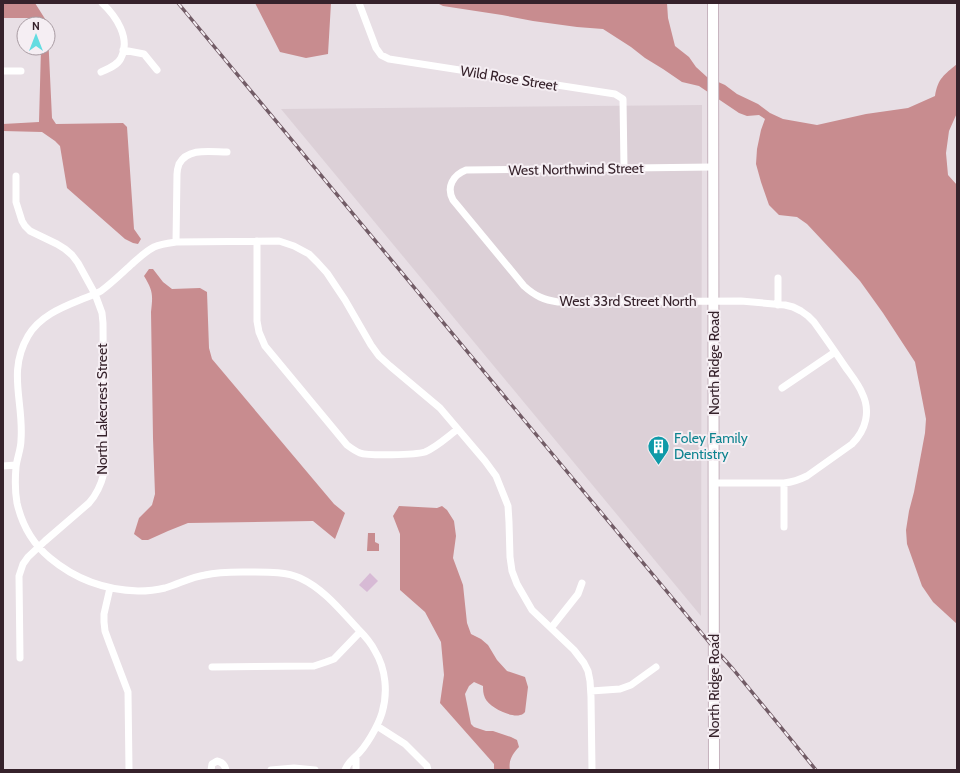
<svg xmlns="http://www.w3.org/2000/svg" width="960" height="773" viewBox="0 0 960 773" font-family="Cabin,sans-serif">
<style>
.built{fill:#dcd0d7}
.green{fill:#d7bad5}
.water{fill:#c88c8f}
.lines{fill:none;stroke-linecap:round;stroke-linejoin:round}
.secondary-casing{stroke:#c6b3be;stroke-width:12}
.minor{stroke:#fff;stroke-width:7}
.secondary{stroke:#fff;stroke-width:10}
.rail-casing{stroke:#725c66;stroke-width:3.5}
.rail{stroke:#f5eef3;stroke-width:2;stroke-dasharray:6;stroke-linecap:butt}
.labels{text-anchor:middle;dominant-baseline:central;stroke-width:4;stroke-linejoin:round;paint-order:stroke}
.street-label{font-size:14px;fill:#36222b;stroke:#f5eef3}
.culture-label{font-size:14px;fill:#0d838f;stroke:#f5eef3;text-anchor:start}
</style>
<rect width="100%" height="100%" fill="#e8dfe5"/>
<path class="built" d="M 702,105 L 701,616 L 281,109 Z"/>
<path class="green" d="M 370,573 L 378,581 L 367,592 L 359,585 Z"/>
<path class="water" d="M 3,3 L 35,3 L 47,22 L 48,24 L 41,24 L 40,21 L 33,18 L 3,18 Z
M 255,3 L 331,3 L 328,54 L 306,58 L 280,52 Z
M 437,3 L 667,3 L 668,18 L 675,46 L 689,57 L 696,67 L 707,77 L 725,85 L 737,94 L 758,104 L 770,113 L 783,119 L 817,125 L 866,114 L 908,108 L 935,96 C 938,78 944,75 957,64 L 957,113 L 949,131 L 946,153 L 948,175 L 957,185 L 957,624 L 933,602 L 922,586 L 907,544 L 906,530 L 909,511 L 914,492 L 925,433 L 926,419 L 915,362 L 883,313 L 860,281 L 837,256 L 807,224 L 797,217 L 779,215 L 769,205 L 761,182 L 756,164 L 757,149 L 761,130 L 765,119 L 759,115 L 747,116 L 739,113 L 699,86 L 682,82 L 663,69 L 645,58 L 631,47 L 603,29 L 577,27 L 533,21 L 502,15 L 443,6 Z
M 48,34 L 52,118 L 56,124 L 123,123 L 127,127 L 134,229 L 141,239 L 138,244 L 133,243 L 125,239 L 67,188 L 60,146 L 55,141 L 42,132 L 3,131 L 3,124 L 39,122 L 41,48 L 48,48 Z
M 149,269 L 153,269 L 163,282 L 172,289 L 200,288 L 207,292 L 209,348 L 212,359 L 334,504 L 345,513 L 335,539 L 313,521 L 188,523 L 168,531 L 148,540 L 142,540 L 134,534 L 139,518 L 152,505 L 155,494 L 153,438 L 151,312 C 153,294 153,291 144,276 Z
M 399,506 L 437,508 L 442,506 L 447,510 L 454,521 L 456,536 L 453,558 L 463,585 L 467,623 L 471,634 L 481,639 L 488,645 L 497,660 L 507,671 L 525,677 L 528,687 L 525,712 C 524,713 522,715 520,715 C 511,718 489,707 485,698 C 483,694 483,689 483,686 L 474,682 L 469,686 L 465,694 L 471,724 L 474,727 L 486,731 L 493,731 L 511,737 L 517,740 L 519,747 C 513,753 508,761 510,770 L 494,770 L 494,764 L 440,703 L 444,675 L 441,642 L 425,612 L 400,590 L 400,534 L 393,516 Z
M 368,533 L 375,533 L 375,542 L 379,544 L 379,551 L 367,551 Z"/>
<g class="lines">
<defs>
<path id="secondary" d="M 713,3 L 714,770"/>
</defs>
<use href="#secondary" class="secondary-casing"/>
<path class="minor" d="M 359,3 L 376,48 L 381,55 L 389,59 L 615,94 L 623,99 L 624,168
M 123,50 L 144,54 L 157,70
M 3,71 L 21,71
M 101,72 C 108,69 118,65 121,58 C 131,38 116,16 102,3
M 713,167 L 466,170 C 453,175 446,187 453,200 L 524,286 C 535,296 544,300 558,302 L 741,301 L 785,305 L 793,307 L 801,311 L 808,316 L 814,322 C 824,336 834,350 844,365 C 850,374 858,383 862,393 C 871,411 866,430 852,444 L 807,476 C 799,480 793,482 784,483 L 714,483
M 16,176 L 16,202 L 22,221 L 25,226 L 30,231 L 57,244 L 65,249 L 72,255 L 78,263 L 95,294 L 102,313 L 103,323 L 104,473 C 101,485 97,494 89,503 L 45,541 L 28,557 L 23,564 L 19,576 L 20,658
M 257,241 L 257,321 L 259,332 L 265,346 L 347,445 C 351,448 355,451 360,453 C 368,456 416,455 425,452 C 437,447 447,437 458,429
M 176,242 L 177,174 C 177,171 178,167 179,164 C 188,147 212,152 227,152
M 778,278 L 778,305
M 782,388 L 835,352
M 3,466 L 16,465
M 784,483 L 784,527
M 110,588 L 104,614 L 104,622 L 105,631 L 109,642 L 128,692 L 129,770
M 551,628 L 578,594 L 582,583
M 212,667 L 314,666 L 326,662 L 334,659 L 360,632
M 591,691 L 620,689 L 631,685 L 656,667
M 377,726 L 405,744 L 427,766 L 428,770
M 211,770 L 212,764 L 217,761 C 222,762 225,765 226,770
M 271,770 L 294,768 L 315,770
M 345,770 C 349,761 350,762 356,756 C 366,747 378,726 382,713 C 388,693 386,669 375,651 C 371,643 365,636 358,629 C 341,611 324,589 300,578 C 287,572 269,572 255,572 C 238,572 221,571 205,575 C 191,577 179,584 165,588 C 157,590 147,591 138,591 C 105,590 75,579 50,558 C 33,544 22,525 17,503 C 15,492 15,479 16,467 C 17,458 21,449 21,440 C 24,402 7,372 28,336 C 39,317 60,308 80,300 C 87,297 94,295 101,291 C 112,283 122,273 132,264 C 139,258 146,251 154,247 C 161,244 169,243 176,242 L 279,241 L 294,246 L 309,254 L 317,262 L 327,273 L 345,300 L 371,345 L 379,356 L 390,366 L 440,408 L 485,461 L 496,476 L 508,506 L 509,522 L 510,557 L 512,571 L 517,584 L 532,610 L 574,650 L 584,663 L 588,671 L 590,681 L 591,697 L 592,770
M 356,770 L 356,756"/>
<use href="#secondary" class="secondary"/>
<defs>
<path id="rail" d="M 178,3 L 544,444 L 714,648 L 733,669 L 816,770"/>
</defs>
<use href="#rail" class="rail-casing"/>
<use href="#rail" class="rail"/>
</g>
<defs>
<symbol id="building-pin" viewBox="-11 -11 22 30"><path d="M0 17L-7.5 6A9.5 9.5 0 1 1 7.5 6Z" fill="#0f9aa8" stroke="#f5eef3"/><path d="M-4-6H4V6H1V3H-1V6H-4ZM-2.5-4.3h1.7v1.8h-1.7ZM.8-4.3h1.7v1.8H.8ZM-2.5-1h1.7V.8h-1.7ZM.8-1h1.7V.8H.8Z" fill="#fff"/></symbol>
</defs>
<g fill-rule="evenodd">
<use href="#building-pin" x="646" y="434" width="25" height="34"/>
</g>
<g class="labels">
<g class="street-label">
<text transform="translate(509 78) rotate(9)">Wild Rose Street</text>
<text transform="translate(576 169) rotate(-1)">West Northwind Street</text>
<text x="628" y="301">West 33rd Street North</text>
<text transform="translate(714 363) rotate(-90)">North Ridge Road</text>
<text transform="translate(102 409) rotate(-90)">North Lakecrest Street</text>
<text transform="translate(714 686) rotate(-90)">North Ridge Road</text>
</g>
<g class="culture-label">
<text x="674" y="438">Foley Family<tspan x="674" dy="16">Dentistry</tspan></text>
</g>
</g>
<rect width="960" height="773" fill="none" stroke="#36222b" stroke-width="8"/>
<g transform="translate(36 36)"><circle r="19" fill="#f5eef3" stroke="#a99ca3"/>
<path d="M0-3L7 15L0 10L-7 15Z" fill="#63dce1"/>
<text y="-6" font-size="11" font-weight="bold" text-anchor="middle" fill="#36222b">N</text>
</g>
</svg>
